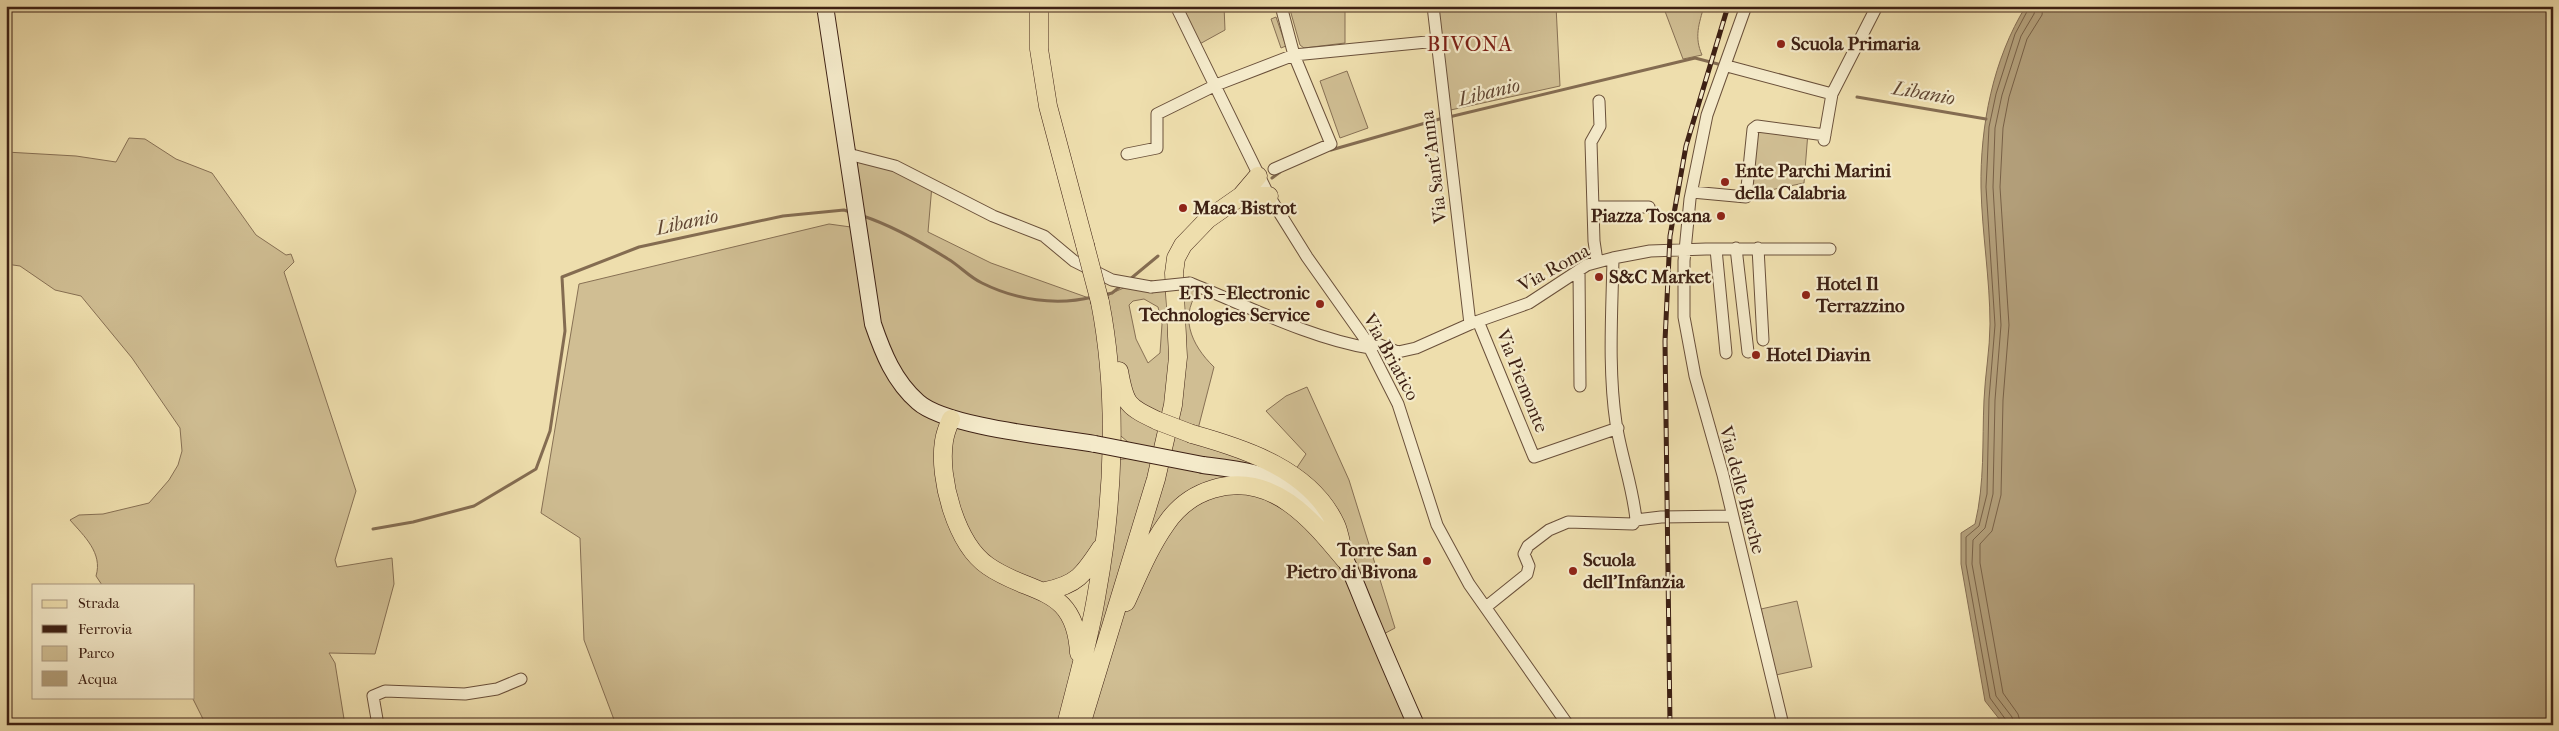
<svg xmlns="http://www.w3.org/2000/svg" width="2559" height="731" viewBox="0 0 2559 731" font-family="'IM FELL French Canon',serif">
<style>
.green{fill:#d0be93;stroke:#877054;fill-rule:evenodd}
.water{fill:#b29e79;stroke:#846c51}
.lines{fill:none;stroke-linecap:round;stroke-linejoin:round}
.shore{stroke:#786046;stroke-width:1}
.stream{stroke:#846c51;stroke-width:3}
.street-casing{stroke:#6a503a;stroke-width:13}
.secondary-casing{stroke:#3e2114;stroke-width:18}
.primary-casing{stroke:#3e2114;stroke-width:19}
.street{stroke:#f4eaca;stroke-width:11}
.secondary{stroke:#f4eaca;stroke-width:16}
.primary{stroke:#eedead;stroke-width:18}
.rail-casing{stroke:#3e2114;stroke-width:5}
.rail{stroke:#f4eaca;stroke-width:3;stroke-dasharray:9;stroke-linecap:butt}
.street-bridge-casing{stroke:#6a503a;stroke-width:13;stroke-linecap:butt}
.secondary-bridge-casing{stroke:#3e2114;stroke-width:18;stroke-linecap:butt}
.primary-bridge-casing{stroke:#3e2114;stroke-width:19;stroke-linecap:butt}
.street-bridge{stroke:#f4eaca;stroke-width:11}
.secondary-bridge{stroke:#f4eaca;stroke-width:16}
.primary-bridge{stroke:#eedead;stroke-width:18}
.poi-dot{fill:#8f2418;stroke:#f4eaca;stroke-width:2}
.labels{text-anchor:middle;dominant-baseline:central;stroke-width:4.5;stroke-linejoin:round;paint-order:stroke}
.poi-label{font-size:19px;font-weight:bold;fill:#3e2114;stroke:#f4eaca;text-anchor:start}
.street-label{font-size:19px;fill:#3e2114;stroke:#f4eaca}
.water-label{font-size:20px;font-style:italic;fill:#614632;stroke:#f4eaca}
.quarter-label{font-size:21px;letter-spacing:1px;fill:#7a1f14;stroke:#f4eaca}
</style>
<rect width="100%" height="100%" fill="#eedead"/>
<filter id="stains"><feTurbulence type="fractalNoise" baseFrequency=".004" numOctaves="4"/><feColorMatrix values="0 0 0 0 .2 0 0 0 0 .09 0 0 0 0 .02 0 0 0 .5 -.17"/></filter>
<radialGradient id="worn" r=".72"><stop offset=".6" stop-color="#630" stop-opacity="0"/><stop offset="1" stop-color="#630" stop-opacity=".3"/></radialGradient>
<path class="green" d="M 1176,6 L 1224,6 L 1225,30 L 1196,46 Z
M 1289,6 L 1345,6 L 1345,43 L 1304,48 L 1300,45 Z
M 1433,6 L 1556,6 L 1560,86 L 1446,111 Z
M 1663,6 L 1704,6 C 1699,24 1694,37 1702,55 L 1683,59 Z
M 1276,17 L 1286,46 L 1281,48 L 1271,19 Z
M 1347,71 L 1368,128 L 1340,138 L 1320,81 Z
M 1753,129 L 1808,132 L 1804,183 L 1747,195 Z
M 129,138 L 145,139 L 176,159 L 212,173 L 256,235 L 286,255 L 291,254 L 294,262 L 284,272 L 356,491 L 335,560 L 337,567 L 392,558 L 394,584 L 375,654 L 329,653 L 335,663 L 345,725 L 206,725 L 192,697 L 194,585 L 102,585 L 96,576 C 103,553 84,536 70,520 L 79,515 L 103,514 L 149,503 L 169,480 L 178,465 L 182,451 L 180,428 L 132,358 L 81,296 L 55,290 L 20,266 L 6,264 L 6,152 L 76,156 L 116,162 Z
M 848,154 L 932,185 L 928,232 L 991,263 L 1100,302 L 1112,293 L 1133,284 L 1202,287 C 1177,314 1191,345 1214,367 L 1198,429 L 1294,472 L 1306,454 L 1266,411 L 1286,396 L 1307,387 L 1349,480 L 1395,628 L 1378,637 L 1416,725 L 972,725 L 970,719 L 971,725 L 616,725 L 584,640 L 580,538 L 541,513 L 579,284 L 829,224 L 858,228 ZM 1144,299 L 1158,307 L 1162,324 L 1160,353 L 1148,363 L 1136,339 L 1129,305 L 1133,301 ZM 1111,428 L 1144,455 L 1144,456 L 1110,461 L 1095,444 ZM 1104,545 L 1080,665 L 1061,588 Z
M 1797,601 L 1812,667 L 1776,675 L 1761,609 Z"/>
<path class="water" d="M 2026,6 L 2553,6 L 2553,725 L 2004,725 L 1985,701 L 1961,564 L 1961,533 L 1975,524 C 1985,482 1982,443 1984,400 C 1985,375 1990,349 1990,324 C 1990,279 1982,233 1981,188 C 1980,126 1993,59 2026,6 Z"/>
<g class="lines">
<path class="shore" d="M 2007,725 L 2006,720 L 1990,698 L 1966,564 L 1966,537 L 1979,526 L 1987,494 L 1989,399 L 1995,325 L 1986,187 L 1989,127 L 1996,94 L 2015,34 L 2030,6
M 2014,725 L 2012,717 L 1996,696 L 1972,564 L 1973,540 L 1985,528 L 1993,494 L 1995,400 L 2001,325 L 1993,187 L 1995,128 L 2002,95 L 2021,36 L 2034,14 L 2036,6
M 2021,725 L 2018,714 L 2003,693 L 1980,563 L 1980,544 L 1992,531 L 2001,495 L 2003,400 L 2009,325 L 2000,187 L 2003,128 L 2009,97 L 2027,39 L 2042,15 L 2043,6"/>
<path class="stream" d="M 1857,97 L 1986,119
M 1449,117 L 1695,58 L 1718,64
M 1331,150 L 1443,118
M 1272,178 L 1280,172
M 863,216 C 893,226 921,242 948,259 C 960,266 969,277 982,283 C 1016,300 1056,306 1093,297
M 1129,280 L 1158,256
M 1104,295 L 1112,293 L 1122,285
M 373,529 L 413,522 L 474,506 L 536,469 L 550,431 L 565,331 L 562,277 L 639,247 L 783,216 L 844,210 L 850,212"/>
<defs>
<path id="street" d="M 1176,6 L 1269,196 L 1307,257 L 1365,339 L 1398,404 L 1437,525 L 1469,584 L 1568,725
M 1433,6 L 1470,324
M 1746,6 L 1707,115 L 1690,199 L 1684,261 L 1684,317 L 1695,376 L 1723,475 L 1783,725
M 1727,66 L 1832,94 L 1824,140
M 1832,94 L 1877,6
M 848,154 L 895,166 L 993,216 L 1044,236 L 1074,261 L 1112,280 L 1151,287
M 1127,154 L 1157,148 L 1157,114 L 1216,85 L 1294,55 L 1437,41
M 1274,169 L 1331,144 L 1294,55 L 1281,6
M 1692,192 L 1746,197 L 1753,129 L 1757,126 L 1825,135
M 1593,207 L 1649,207
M 1736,248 L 1748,352
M 1758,248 L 1763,340
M 1716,249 L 1726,353
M 1597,261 L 1594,241 L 1591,142 L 1600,126 L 1599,101
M 1579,270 L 1580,386
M 1190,283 C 1245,305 1312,339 1370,348
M 1478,321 L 1534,457 L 1618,428
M 1365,339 L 1398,352 L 1416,348 L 1470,324 L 1529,303 L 1587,265 L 1613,258 L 1650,251 L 1706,249 L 1830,249
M 1636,520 L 1661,517 L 1732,516
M 1486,607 L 1527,574 L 1529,566 L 1524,554 L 1528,546 L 1549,530 L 1568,522 L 1633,524 L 1636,520 C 1633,487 1621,456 1616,423 C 1608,369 1612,312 1613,258
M 378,725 L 373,696 L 385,691 L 465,694 L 497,689 L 521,679"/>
<path id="secondary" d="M 825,6 L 873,324 C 883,353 894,381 918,402 C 946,427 1054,437 1095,444
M 1203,465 C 1233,469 1265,472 1291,488 C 1335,517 1352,577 1372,623 C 1386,657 1401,691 1416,725"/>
<path id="primary" d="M 1039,6 L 1039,49 L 1048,106 L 1085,245
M 1241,196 L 1269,196
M 1119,371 C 1125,405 1127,406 1158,421
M 951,419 C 948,426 945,434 944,441 C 938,478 956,544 988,566 C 1031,596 1075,584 1079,653
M 1192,434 C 1246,449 1311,470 1336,525 C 1340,534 1341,545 1344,555
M 1045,591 C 1077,585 1084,574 1101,548
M 1126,602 C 1138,576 1149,548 1166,524 C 1178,506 1193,495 1213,489 C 1272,471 1312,520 1345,560
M 1066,725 C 1077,681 1090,637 1097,592 C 1114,500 1118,394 1100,302
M 1081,725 L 1156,479 L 1173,405 L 1178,357 L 1174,273 L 1176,258 L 1183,245 L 1208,219 L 1241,196 L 1258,176"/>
</defs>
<use href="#street" class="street-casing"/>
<use href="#secondary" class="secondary-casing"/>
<use href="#primary" class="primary-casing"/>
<use href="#street" class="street"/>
<use href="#secondary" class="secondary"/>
<use href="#primary" class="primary"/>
<defs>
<path id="rail" d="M 1670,725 L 1665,341 L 1670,236 L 1686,146 L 1728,6"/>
</defs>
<use href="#rail" class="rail-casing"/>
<use href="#rail" class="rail"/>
<defs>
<path id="street-bridge" d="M 1151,287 L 1190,283"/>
<path id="secondary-bridge" d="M 1095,444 L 1203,465"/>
<path id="primary-bridge" d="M 1085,245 L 1100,302
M 1158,421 L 1192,434"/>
</defs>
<use href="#street-bridge" class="street-bridge-casing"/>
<use href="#secondary-bridge" class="secondary-bridge-casing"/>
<use href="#primary-bridge" class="primary-bridge-casing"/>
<use href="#street-bridge" class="street-bridge"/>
<use href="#secondary-bridge" class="secondary-bridge"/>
<use href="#primary-bridge" class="primary-bridge"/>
</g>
<g class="poi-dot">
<circle cx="1781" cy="44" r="5"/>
<circle cx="1725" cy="182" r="5"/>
<circle cx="1183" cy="208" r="5"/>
<circle cx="1721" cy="216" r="5"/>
<circle cx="1599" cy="277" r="5"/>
<circle cx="1806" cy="295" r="5"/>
<circle cx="1320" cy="304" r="5"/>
<circle cx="1756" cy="355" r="5"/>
<circle cx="1427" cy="561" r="5"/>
<circle cx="1573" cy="571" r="5"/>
</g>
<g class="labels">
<g class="poi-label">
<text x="1791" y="44">Scuola Primaria</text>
<text x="1735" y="171">Ente Parchi Marini<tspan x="1735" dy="22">della Calabria</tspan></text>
<text x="1193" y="208">Maca Bistrot</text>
<text x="1711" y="216" text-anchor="end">Piazza Toscana</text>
<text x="1609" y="277">S&amp;C Market</text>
<text x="1816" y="284">Hotel Il<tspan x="1816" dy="22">Terrazzino</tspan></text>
<text x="1310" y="293" text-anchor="end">ETS - Electronic<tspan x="1310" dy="22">Technologies Service</tspan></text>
<text x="1766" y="355">Hotel Diavin</text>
<text x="1417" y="550" text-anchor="end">Torre San<tspan x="1417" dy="22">Pietro di Bivona</tspan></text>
<text x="1583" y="560">Scuola<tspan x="1583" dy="22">dell’Infanzia</tspan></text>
</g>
<g class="street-label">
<text transform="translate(1434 167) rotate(-97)">Via Sant'Anna</text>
<text transform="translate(1554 268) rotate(-29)">Via Roma</text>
<text transform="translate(1391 357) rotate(61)">Via Briatico</text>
<text transform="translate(1522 381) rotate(68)">Via Piemonte</text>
<text transform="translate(1742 490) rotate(75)">Via delle Barche</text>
</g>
<g class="water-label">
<text transform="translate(1489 92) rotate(-14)">Libanio</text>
<text transform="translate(1924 93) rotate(10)">Libanio</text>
<text transform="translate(687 222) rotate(-12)">Libanio</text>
</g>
<g class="quarter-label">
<text x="1470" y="44">BIVONA</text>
</g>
</g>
<rect width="2559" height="731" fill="none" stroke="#eedead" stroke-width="25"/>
<rect x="8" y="8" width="2544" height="716" fill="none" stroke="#3e2114" stroke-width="2.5"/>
<rect x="12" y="12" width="2534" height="706" fill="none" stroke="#3e2114"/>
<rect x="32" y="584" width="162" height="115" fill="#f4eaca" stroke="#ab9a81"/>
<rect x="42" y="600" width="25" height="8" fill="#eedead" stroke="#ab9a81"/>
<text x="78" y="608" font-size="15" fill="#3e2114">Strada</text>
<rect x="42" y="625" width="25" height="8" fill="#3e2114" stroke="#ab9a81"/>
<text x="78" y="634" font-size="15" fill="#3e2114">Ferrovia</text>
<rect x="42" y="646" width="25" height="15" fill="#d0be93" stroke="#ab9a81"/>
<text x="78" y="658" font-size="15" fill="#3e2114">Parco</text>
<rect x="42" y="671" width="25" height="15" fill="#b29e79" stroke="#ab9a81"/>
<text x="78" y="684" font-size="15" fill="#3e2114">Acqua</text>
<rect width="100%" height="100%" filter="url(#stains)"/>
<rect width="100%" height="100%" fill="url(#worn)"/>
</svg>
